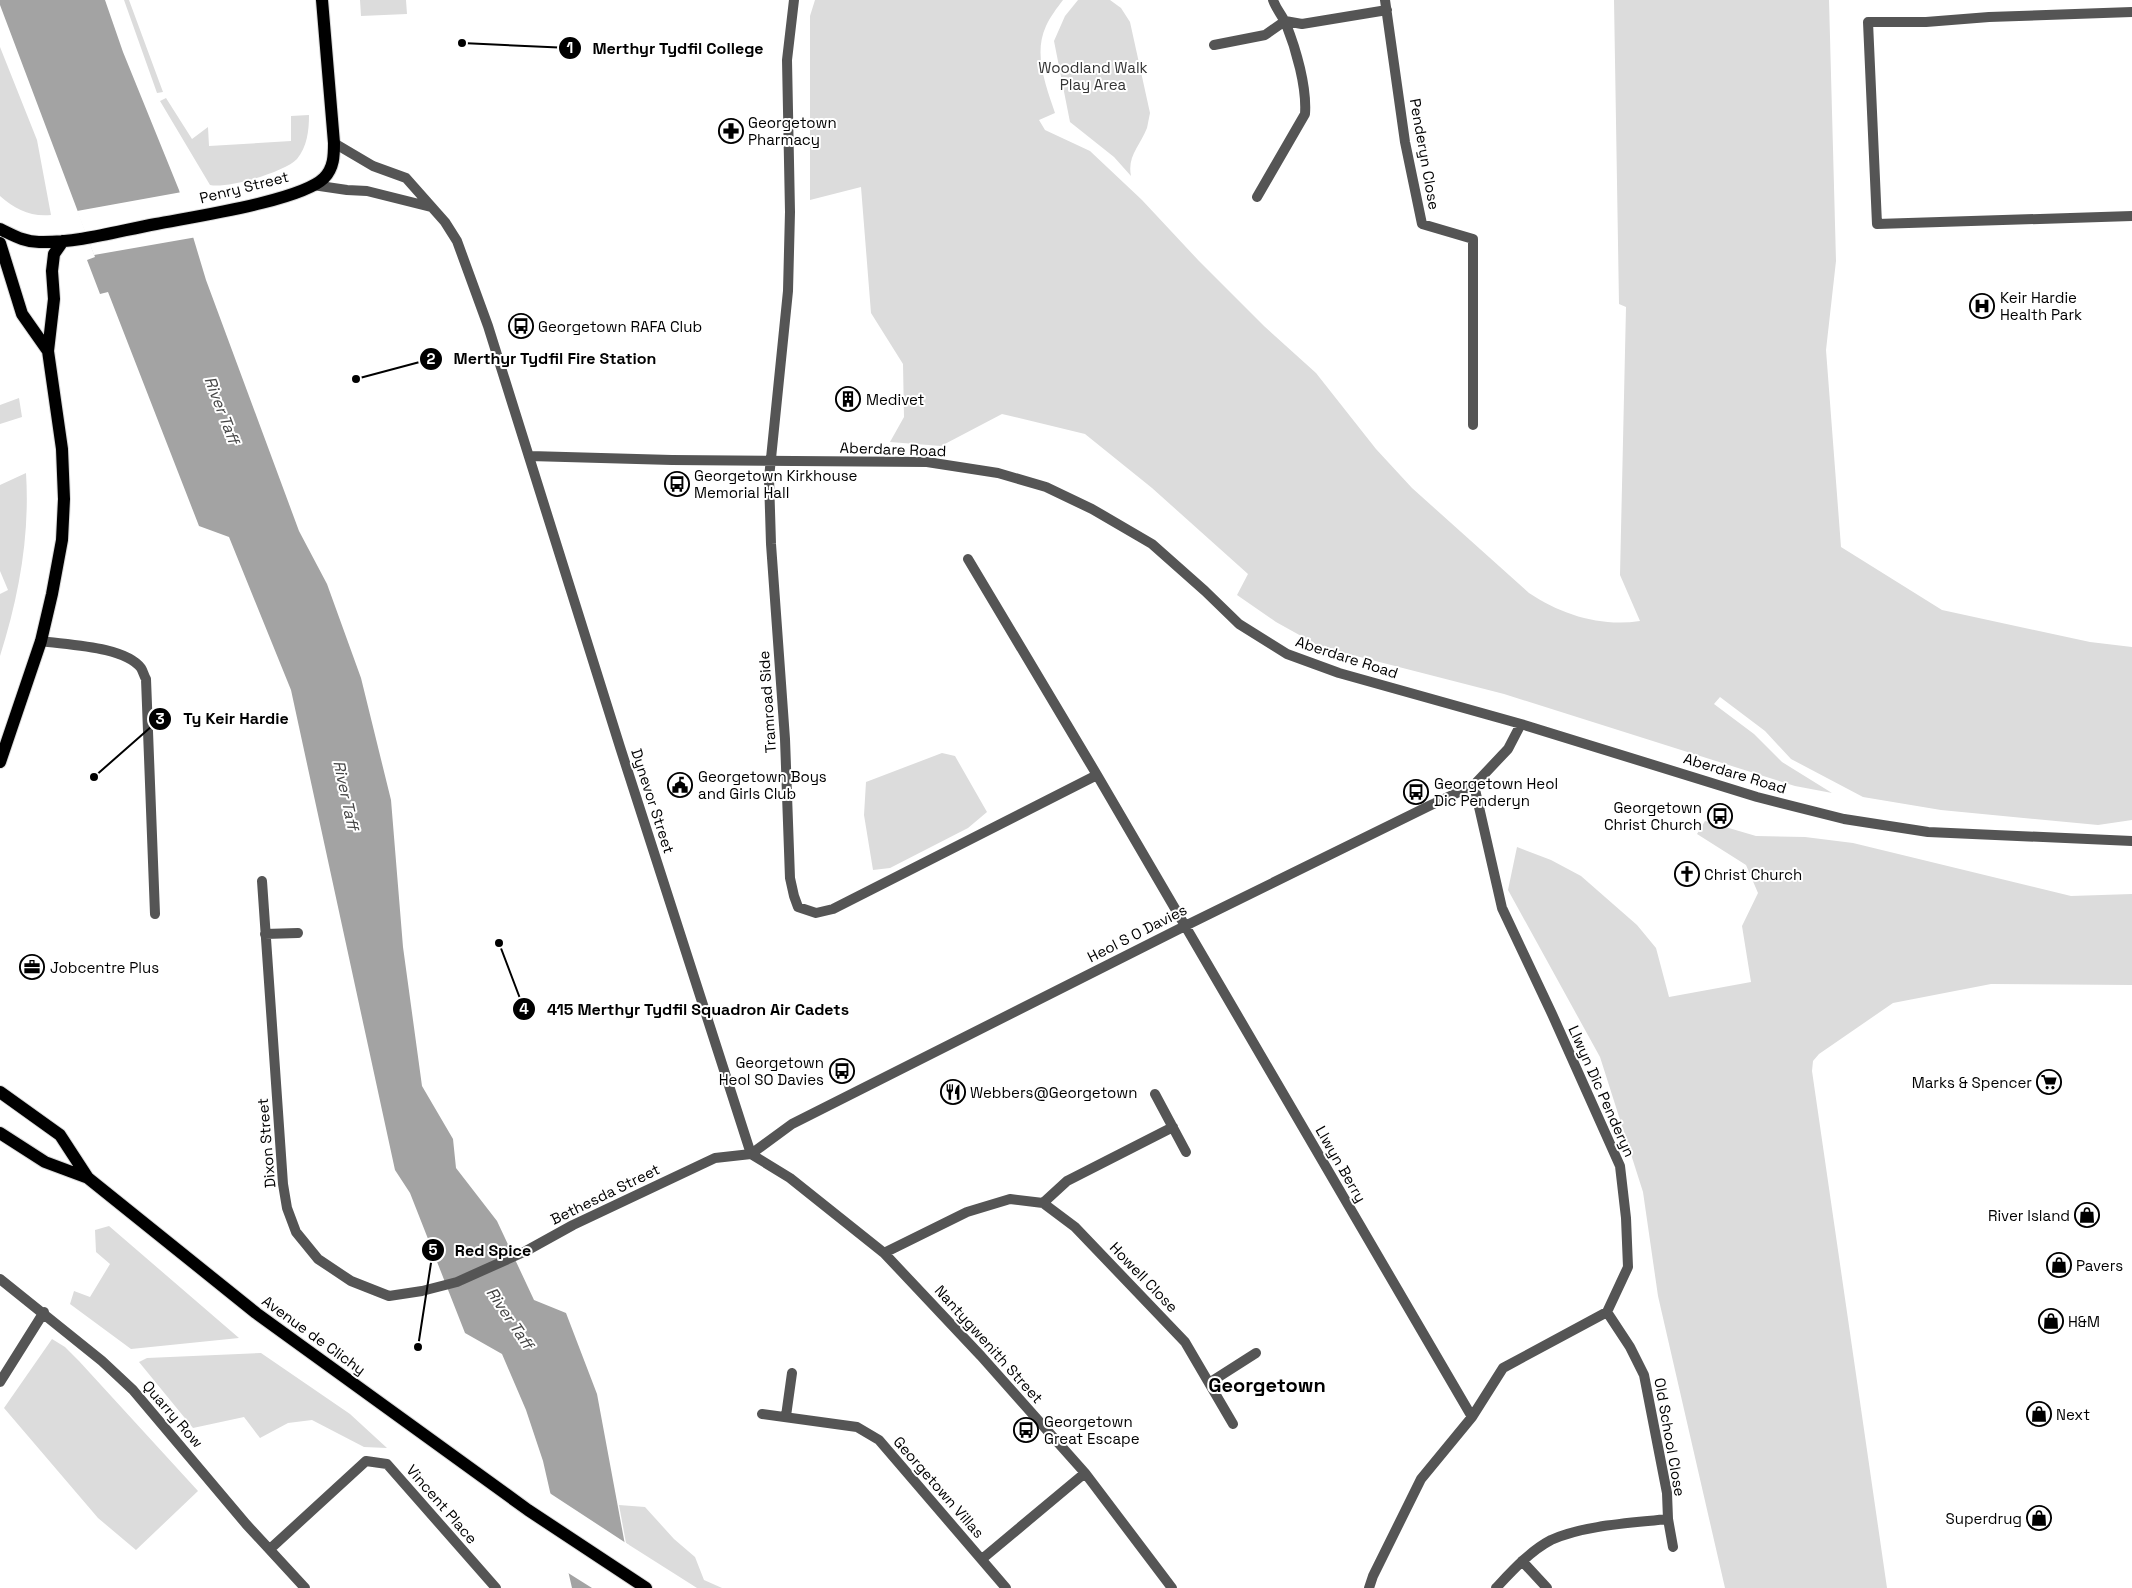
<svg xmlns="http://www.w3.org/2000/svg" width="2132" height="1588" viewBox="0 0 2132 1588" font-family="'Space Grotesk',sans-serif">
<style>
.green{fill:#dcdcdc}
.water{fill:#a3a3a3}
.pier{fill:#fff}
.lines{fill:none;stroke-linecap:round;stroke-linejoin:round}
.primary-casing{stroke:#dbdbdb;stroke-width:14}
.street{stroke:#555;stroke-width:10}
.primary{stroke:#000;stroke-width:12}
.labels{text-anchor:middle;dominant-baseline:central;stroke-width:4;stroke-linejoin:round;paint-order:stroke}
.park-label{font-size:15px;fill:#333;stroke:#fff}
.poi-label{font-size:15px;fill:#000;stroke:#fff;text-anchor:start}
.street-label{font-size:15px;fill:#000;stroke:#fff}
.water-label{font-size:16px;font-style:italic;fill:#444;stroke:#fff}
.district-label{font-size:20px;font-weight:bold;fill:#000;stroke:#fff}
.leader{fill:none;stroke:#000;stroke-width:2}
.callout-dot{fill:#000;stroke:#fff;stroke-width:2}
.mark-label{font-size:15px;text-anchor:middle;font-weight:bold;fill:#fff}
.callout-label{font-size:16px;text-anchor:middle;font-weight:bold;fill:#000;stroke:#fff;stroke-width:4;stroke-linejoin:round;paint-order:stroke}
</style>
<rect width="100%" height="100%" fill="#fff"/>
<path class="green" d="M 124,0 L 129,0 L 163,92 L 157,93 Z
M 360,0 L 406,0 L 407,14 L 361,16 Z
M 815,0 L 1063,0 C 1057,8 1050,17 1046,26 C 1033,54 1046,86 1055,113 L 1039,120 L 1045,130 L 1090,151 L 1142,200 L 1199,261 L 1264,326 L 1316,373 L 1376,449 L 1412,488 L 1529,593 C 1562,615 1601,627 1640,621 L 1620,575 L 1626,307 L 1619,304 L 1614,0 L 1829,0 L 1836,261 L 1826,350 L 1841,547 L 1942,610 L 2090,642 L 2132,647 L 2132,820 L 2098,825 L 1941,810 L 1863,797 L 1791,759 L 1765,731 L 1720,697 L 1714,704 L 1754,734 L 1782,762 L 1832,793 L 1795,786 L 1504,694 L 1321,647 L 1276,622 L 1237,595 L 1248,574 L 1152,488 L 1085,434 L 1002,414 L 941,446 L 890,442 L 904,417 L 903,364 L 871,313 L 861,187 L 810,200 L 810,16 Z
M 1078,0 L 1110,0 L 1121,8 L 1130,22 L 1150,113 C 1149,118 1148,123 1147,128 C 1140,146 1127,156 1131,176 L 1114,157 L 1070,122 L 1054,41 L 1065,16 Z
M 0,47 L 37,140 L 51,215 C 30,217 15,209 0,196 Z
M 166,98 L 192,139 L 208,127 L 209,146 L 291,141 L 291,116 L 309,115 C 309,131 307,147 297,159 C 285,172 227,189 210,185 L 160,101 Z
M 19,398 L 22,417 L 0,424 L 0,405 Z
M 26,473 C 30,536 19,596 0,656 L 0,594 L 8,590 L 0,571 L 0,485 Z
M 942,753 L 955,756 L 987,812 L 968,828 L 890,868 L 873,870 L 864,815 L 866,782 Z
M 1705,821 L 1756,836 L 1805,837 L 1853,843 L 2071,896 L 2132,894 L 2132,985 L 1991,984 L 1893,1003 L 1819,1054 L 1813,1061 L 1812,1071 L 1887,1588 L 1725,1588 L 1658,1296 L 1643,1192 L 1600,1057 L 1508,890 L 1517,847 L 1551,860 L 1581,876 L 1637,925 L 1656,948 L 1669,997 L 1751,982 L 1742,926 L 1758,893 L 1746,865 L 1697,834 Z
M 109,1226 L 239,1338 L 131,1349 L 70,1304 L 74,1291 L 90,1297 L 110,1264 L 96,1252 L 95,1230 Z
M 52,1339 L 65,1347 L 79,1361 L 198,1491 L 136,1550 L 98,1518 L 4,1408 Z
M 261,1353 L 350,1414 L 387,1448 L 364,1447 L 312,1420 L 288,1423 L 260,1438 L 244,1417 L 193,1428 L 139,1362 L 147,1358 Z
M 619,1505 L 645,1507 L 674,1539 L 695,1557 L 704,1580 L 722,1588 L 697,1588 L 626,1543 Z"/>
<path class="water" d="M 0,0 L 105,0 L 123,52 L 179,190 L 206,280 L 299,531 L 327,584 L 361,678 L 391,800 L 403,947 L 422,1086 L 453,1139 L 456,1168 L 497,1221 L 534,1300 L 566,1313 L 597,1394 L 633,1588 L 572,1588 L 543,1461 L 526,1410 L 502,1354 L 465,1333 L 410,1193 L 395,1170 L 291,690 L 229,537 L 199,526 L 108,292 L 100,294 L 87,260 L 95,257 L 0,5 Z"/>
<path class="pier" d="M 182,192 L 197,237 L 94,255 L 77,211 Z
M 548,1492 L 629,1545 L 636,1588 L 592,1588 L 565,1571 Z"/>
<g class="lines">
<defs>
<path id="primary" d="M 0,229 C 13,235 24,242 39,242 C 78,243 118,231 156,224 C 191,217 301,201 324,178 C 334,168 334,155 334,143 L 322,0
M 0,243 L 22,314 L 48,351
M 0,762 L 41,641 L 52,594 L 62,540 L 64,499 L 62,449 L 48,351 L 54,299 L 52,271 L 54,254 L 63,241
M 0,1092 L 60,1135 L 88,1178 L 256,1313 L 528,1510 L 646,1588
M 0,1133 L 45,1162 L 88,1178"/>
</defs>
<use href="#primary" class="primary-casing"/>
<path class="street" d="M 794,0 L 787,60 L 790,212 L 788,291 L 769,478 L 771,544 L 785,739 L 790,878 L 794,896 L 798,907 L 816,913 L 833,909 L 1097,775
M 1385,0 L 1405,142 L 1422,224 L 1473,239 L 1473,425
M 2132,12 L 1989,17 L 1926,22 L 1868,22 L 1877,224 L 2132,216
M 1214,45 L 1265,35 L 1285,21 L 1302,24 L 1387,10
M 334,143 L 373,166 L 406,178 L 445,222 L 457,241 L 488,326 L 620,747 L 751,1154
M 313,185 L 347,190 L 367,191 L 431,207
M 1257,197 L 1305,114 C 1307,87 1296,49 1286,24 C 1282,15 1276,9 1273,0
M 530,456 L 672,460 L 927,462 L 998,473 L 1046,487 L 1092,509 L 1152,544 L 1205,591 L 1239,624 L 1287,654 L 1339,673 L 1521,724 L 1757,797 L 1844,819 L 1928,832 L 2132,841
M 968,559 L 1097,775 L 1472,1417
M 41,641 C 67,645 124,646 141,668 C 143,671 144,676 146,679 L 155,914
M 262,881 L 283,1184 L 287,1208 L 296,1232 L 318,1259 L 351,1281 L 389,1296 L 422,1291 L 457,1282 L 526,1251 L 573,1225 L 715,1158 L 751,1154
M 265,934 L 298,933
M 1155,1094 L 1186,1152
M 751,1154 L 792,1124 L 1185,926 L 1431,805 L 1474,785 L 1508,749 L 1521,724
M 751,1154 L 790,1178 L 884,1253 L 981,1356 L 1085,1473 L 1172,1588
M 1043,1203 L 1067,1181 L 1173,1127
M 884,1253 L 967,1212 L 1010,1199 L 1043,1203 L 1075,1227 L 1185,1342 L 1233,1424
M 0,1279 L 102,1361 L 133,1390 L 246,1524 L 305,1588
M 1607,1312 L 1630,1347 L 1644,1375 L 1667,1493 L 1668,1519 L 1673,1547
M 0,1382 L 44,1312
M 1209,1383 L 1256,1353
M 762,1414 L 857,1427 L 879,1440 L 1006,1588
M 786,1416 L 792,1373
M 270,1549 L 366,1461 L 387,1464 L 496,1588
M 982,1559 L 1085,1473
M 1522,1561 L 1547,1588
M 1369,1588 L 1373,1576 L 1421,1479 L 1472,1417 L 1503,1368 L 1607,1312 L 1628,1267 L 1626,1218 L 1620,1166 L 1552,1014 L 1502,908 L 1474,785
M 1496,1588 C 1512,1571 1530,1551 1551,1540 C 1584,1525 1632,1523 1668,1519"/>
<use href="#primary" class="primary"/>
</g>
<defs>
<symbol id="pharmacy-ring" viewBox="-11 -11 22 22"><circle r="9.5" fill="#fff" stroke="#000" stroke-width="1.5"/><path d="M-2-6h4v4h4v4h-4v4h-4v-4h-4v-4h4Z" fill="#000"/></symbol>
<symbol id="hospital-ring" viewBox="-11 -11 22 22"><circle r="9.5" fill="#fff" stroke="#000" stroke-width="1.5"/><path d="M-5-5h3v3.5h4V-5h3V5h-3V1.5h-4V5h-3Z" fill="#000"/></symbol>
<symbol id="bus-ring" viewBox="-11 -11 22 22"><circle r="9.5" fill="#fff" stroke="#000" stroke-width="1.5"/><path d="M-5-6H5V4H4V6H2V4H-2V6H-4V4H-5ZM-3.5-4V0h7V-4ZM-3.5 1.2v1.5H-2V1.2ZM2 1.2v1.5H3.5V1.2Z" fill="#000"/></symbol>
<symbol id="building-ring" viewBox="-11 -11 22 22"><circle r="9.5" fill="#fff" stroke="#000" stroke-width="1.5"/><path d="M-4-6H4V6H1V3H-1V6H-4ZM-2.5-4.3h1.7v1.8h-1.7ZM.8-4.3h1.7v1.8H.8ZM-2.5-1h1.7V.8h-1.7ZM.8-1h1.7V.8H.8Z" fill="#000"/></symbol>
<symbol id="civic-ring" viewBox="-11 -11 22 22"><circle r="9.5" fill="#fff" stroke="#000" stroke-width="1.5"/><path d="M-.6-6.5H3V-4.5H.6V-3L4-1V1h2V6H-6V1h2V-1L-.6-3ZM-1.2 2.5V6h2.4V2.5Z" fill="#000"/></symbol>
<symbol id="church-ring" viewBox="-11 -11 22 22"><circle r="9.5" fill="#fff" stroke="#000" stroke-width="1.5"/><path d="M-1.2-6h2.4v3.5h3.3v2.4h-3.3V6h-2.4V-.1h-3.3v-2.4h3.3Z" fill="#000"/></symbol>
<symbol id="office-ring" viewBox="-11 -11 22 22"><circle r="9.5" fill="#fff" stroke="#000" stroke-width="1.5"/><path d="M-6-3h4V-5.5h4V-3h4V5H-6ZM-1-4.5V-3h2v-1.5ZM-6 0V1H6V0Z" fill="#000"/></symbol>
<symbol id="supermarket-ring" viewBox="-11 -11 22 22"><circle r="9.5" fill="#fff" stroke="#000" stroke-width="1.5"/><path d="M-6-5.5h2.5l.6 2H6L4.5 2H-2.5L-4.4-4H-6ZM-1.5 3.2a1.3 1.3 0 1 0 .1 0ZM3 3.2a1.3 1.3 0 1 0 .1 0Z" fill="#000"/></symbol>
<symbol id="restaurant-ring" viewBox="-11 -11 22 22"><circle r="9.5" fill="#fff" stroke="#000" stroke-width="1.5"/><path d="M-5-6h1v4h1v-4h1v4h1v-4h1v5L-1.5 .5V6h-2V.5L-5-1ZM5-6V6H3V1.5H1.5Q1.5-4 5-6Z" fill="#000"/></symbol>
<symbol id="shop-ring" viewBox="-11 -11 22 22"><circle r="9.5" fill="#fff" stroke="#000" stroke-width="1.5"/><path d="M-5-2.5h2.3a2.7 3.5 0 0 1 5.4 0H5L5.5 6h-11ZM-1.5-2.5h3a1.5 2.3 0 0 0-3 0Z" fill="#000"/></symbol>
</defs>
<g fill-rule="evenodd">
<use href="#pharmacy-ring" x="717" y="117" width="28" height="28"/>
<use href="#hospital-ring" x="1968" y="292" width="28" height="28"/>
<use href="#bus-ring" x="507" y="312" width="28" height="28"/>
<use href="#building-ring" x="834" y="385" width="28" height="28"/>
<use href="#bus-ring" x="663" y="470" width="28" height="28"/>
<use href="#civic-ring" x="666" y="771" width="28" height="28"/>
<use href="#bus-ring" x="1402" y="778" width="28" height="28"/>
<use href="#bus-ring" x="1706" y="802" width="28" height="28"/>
<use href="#church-ring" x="1673" y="860" width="28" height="28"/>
<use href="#office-ring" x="18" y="953" width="28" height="28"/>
<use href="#bus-ring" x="828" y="1057" width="28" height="28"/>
<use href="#supermarket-ring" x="2035" y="1068" width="28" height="28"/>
<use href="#restaurant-ring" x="939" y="1078" width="28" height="28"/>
<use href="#shop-ring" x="2073" y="1201" width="28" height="28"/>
<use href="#shop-ring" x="2045" y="1251" width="28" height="28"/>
<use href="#shop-ring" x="2037" y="1307" width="28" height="28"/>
<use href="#shop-ring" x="2025" y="1400" width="28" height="28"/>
<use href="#bus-ring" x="1012" y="1416" width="28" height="28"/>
<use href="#shop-ring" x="2025" y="1504" width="28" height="28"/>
</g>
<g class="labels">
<g class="park-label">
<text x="1093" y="67">Woodland Walk<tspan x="1093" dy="17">Play Area</tspan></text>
</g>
<g class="poi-label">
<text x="748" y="122">Georgetown<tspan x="748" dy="17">Pharmacy</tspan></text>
<text x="2000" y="297">Keir Hardie<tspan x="2000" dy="17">Health Park</tspan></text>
<text x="538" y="326">Georgetown RAFA Club</text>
<text x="866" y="399">Medivet</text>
<text x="694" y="475">Georgetown Kirkhouse<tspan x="694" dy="17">Memorial Hall</tspan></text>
<text x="698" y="776">Georgetown Boys<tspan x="698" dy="17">and Girls Club</tspan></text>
<text x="1434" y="783">Georgetown Heol<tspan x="1434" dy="17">Dic Penderyn</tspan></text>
<text x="1702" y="807" text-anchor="end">Georgetown<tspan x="1702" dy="17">Christ Church</tspan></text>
<text x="1704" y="874">Christ Church</text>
<text x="50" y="967">Jobcentre Plus</text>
<text x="824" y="1062" text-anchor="end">Georgetown<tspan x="824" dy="17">Heol SO Davies</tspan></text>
<text x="2032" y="1082" text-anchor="end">Marks &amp; Spencer</text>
<text x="970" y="1092">Webbers@Georgetown</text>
<text x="2070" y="1215" text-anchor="end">River Island</text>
<text x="2076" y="1265">Pavers</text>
<text x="2068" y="1321">H&amp;M</text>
<text x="2056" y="1414">Next</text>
<text x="1044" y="1421">Georgetown<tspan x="1044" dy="17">Great Escape</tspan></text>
<text x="2022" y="1518" text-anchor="end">Superdrug</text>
</g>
<g class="street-label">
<text transform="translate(1425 154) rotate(80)">Penderyn Close</text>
<text transform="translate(244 187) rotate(-14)">Penry Street</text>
<text transform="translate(893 449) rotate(2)">Aberdare Road</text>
<text transform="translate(1347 657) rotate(18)">Aberdare Road</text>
<text transform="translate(767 702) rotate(-94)">Tramroad Side</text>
<text transform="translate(1735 773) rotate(17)">Aberdare Road</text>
<text transform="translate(653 801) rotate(72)">Dynevor Street</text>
<text transform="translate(1137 933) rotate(-27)">Heol S O Davies</text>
<text transform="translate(1602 1091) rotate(66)">Llwyn Dic Penderyn</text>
<text transform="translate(266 1143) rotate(-95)">Dixon Street</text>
<text transform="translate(1341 1164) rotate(60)">Llwyn Berry</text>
<text transform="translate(605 1194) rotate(-26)">Bethesda Street</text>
<text transform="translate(1144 1277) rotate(46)">Howell Close</text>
<text transform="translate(314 1335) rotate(36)">Avenue de Clichy</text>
<text transform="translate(989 1344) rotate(48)">Nantygwenith Street</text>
<text transform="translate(173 1414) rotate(49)">Quarry Row</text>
<text transform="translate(1670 1437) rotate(80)">Old School Close</text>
<text transform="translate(939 1487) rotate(49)">Georgetown Villas</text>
<text transform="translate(442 1504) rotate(49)">Vincent Place</text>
</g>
<g class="water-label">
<text transform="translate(222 410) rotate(69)">River Taff</text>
<text transform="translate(346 795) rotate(78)">River Taff</text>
<text transform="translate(510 1318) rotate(56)">River Taff</text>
</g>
<g class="district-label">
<text x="1267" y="1385">Georgetown</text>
</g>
</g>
<path class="leader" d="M462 43L570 48M356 379L431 359M94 777L160 719M499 943L524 1009M418 1347L433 1250"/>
<g class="callout-dot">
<circle cx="462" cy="43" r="5"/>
<circle cx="356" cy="379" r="5"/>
<circle cx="94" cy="777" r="5"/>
<circle cx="499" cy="943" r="5"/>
<circle cx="418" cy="1347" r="5"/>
<circle cx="570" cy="48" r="12"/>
<circle cx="431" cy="359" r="12"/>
<circle cx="160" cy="719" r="12"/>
<circle cx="524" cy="1009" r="12"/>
<circle cx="433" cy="1250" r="12"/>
</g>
<g class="mark-label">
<text x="570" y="53">1</text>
<text x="431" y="364">2</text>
<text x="160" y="724">3</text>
<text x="524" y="1014">4</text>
<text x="433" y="1255">5</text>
</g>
<g class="callout-label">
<text x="678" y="54">Merthyr Tydfil College</text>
<text x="555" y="364">Merthyr Tydfil Fire Station</text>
<text x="236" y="724">Ty Keir Hardie</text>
<text x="698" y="1015">415 Merthyr Tydfil Squadron Air Cadets</text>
<text x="493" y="1256">Red Spice</text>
</g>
</svg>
